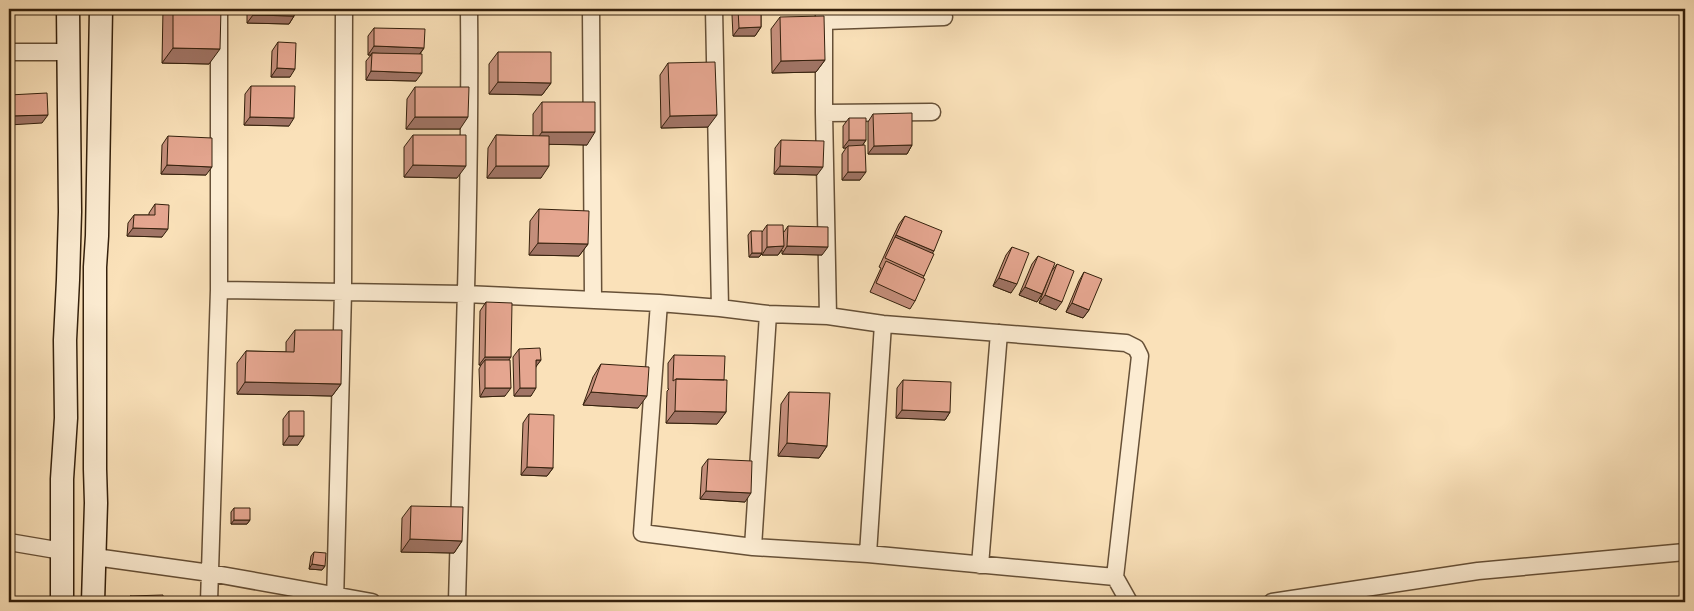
<svg xmlns="http://www.w3.org/2000/svg" width="1694" height="611" viewBox="0 0 1694 611" font-family="'IM FELL DW Pica',serif">
<style>
.lines{fill:none;stroke-linecap:round;stroke-linejoin:round}
.street-casing{stroke:#665037;stroke-width:19}
.secondary-casing{stroke:#34200c;stroke-width:25}
.street{stroke:#fcecd2;stroke-width:16}
.secondary{stroke:#fcecd2;stroke-width:22}
.wall{fill:#c58f7c;stroke:#34200c}
.shaded-wall{fill:#a07465;stroke:#34200c}
.building{fill:#e5a690;stroke:#34200c}
</style>
<rect width="100%" height="100%" fill="#fae1b9"/>
<filter id="stains"><feTurbulence type="fractalNoise" baseFrequency=".004" numOctaves="4"/><feColorMatrix values="0 0 0 0 .2 0 0 0 0 .09 0 0 0 0 .02 0 0 0 .5 -.17"/></filter>
<radialGradient id="worn" r=".72"><stop offset=".6" stop-color="#630" stop-opacity="0"/><stop offset="1" stop-color="#630" stop-opacity=".3"/></radialGradient>
<g class="lines">
<defs>
<path id="street" d="M 591,9 L 593,300
M 714,9 L 720,308
M 824,9 L 824,113 L 828,316
M 824,21 L 944,17
M 9,52 L 68,52
M 824,113 L 932,112
M 219,290 L 465,294 L 659,303 L 720,308 L 768,314 L 828,316 L 883,324 L 1126,343 L 1136,348 L 1140,356 L 1115,577 L 1129,602
M 659,303 L 642,533 L 753,547 L 868,554 L 1115,577
M 9,542 L 62,551
M 753,547 L 768,314
M 868,554 L 883,324
M 95,557 L 210,573 L 372,602
M 980,565 L 999,333
M 209,602 L 219,290 L 219,9
M 335,602 L 343,292 L 344,9
M 457,602 C 462,405 471,206 469,9
M 1272,602 L 1478,571 L 1685,552"/>
<path id="secondary" d="M 62,602 L 62,479 L 66,418 L 65,340 L 68,280 L 70,212 L 68,9
M 93,602 L 96,503 L 95,469 L 95,267 L 97,236 L 101,9"/>
</defs>
<use href="#street" class="street-casing"/>
<use href="#secondary" class="secondary-casing"/>
<use href="#street" class="street"/>
<use href="#secondary" class="secondary"/>
</g>
<path class="wall" d="M 163,9 L 221,9 L 209,64 L 162,63 Z
M 247,9 L 295,9 L 294,16 L 289,24 L 247,23 Z
M 737,9 L 761,9 L 761,27 L 755,36 L 733,36 L 732,15 Z
M 780,17 L 825,60 L 816,72 L 772,73 L 771,29 Z
M 374,28 L 424,48 L 420,54 L 416,81 L 366,80 L 366,61 L 371,55 L 368,55 L 368,36 Z
M 278,42 L 290,77 L 271,77 L 272,51 Z
M 498,52 L 551,83 L 542,95 L 489,94 L 489,64 Z
M 668,63 L 708,127 L 661,128 L 660,75 Z
M 251,86 L 289,126 L 244,125 L 245,94 Z
M 415,87 L 460,129 L 406,129 L 407,99 Z
M 542,102 L 587,145 L 549,144 L 541,178 L 487,178 L 488,148 L 496,135 L 533,136 L 533,114 Z
M 873,114 L 912,145 L 907,154 L 868,154 L 868,122 Z
M 849,118 L 866,140 L 862,146 L 860,180 L 842,180 L 842,154 L 846,148 L 843,148 L 843,126 Z
M 413,135 L 457,178 L 404,177 L 404,147 Z
M 168,136 L 206,175 L 161,174 L 162,145 Z
M 781,140 L 817,175 L 774,174 L 775,148 Z
M 155,204 L 162,237 L 127,236 L 128,223 L 134,215 L 149,215 L 149,213 Z
M 539,209 L 588,244 L 579,256 L 529,255 L 530,221 Z
M 905,216 L 934,251 L 932,253 L 915,301 L 910,309 L 870,292 L 881,268 L 879,267 L 889,245 L 899,224 Z
M 767,225 L 784,232 L 788,226 L 822,255 L 782,254 L 782,250 L 778,255 L 762,255 L 762,254 L 759,257 L 749,257 L 748,235 L 751,231 L 762,232 Z
M 1012,247 L 1011,293 L 993,286 L 1006,255 Z
M 1038,256 L 1042,294 L 1037,302 L 1019,295 L 1032,264 Z
M 1057,264 L 1056,310 L 1039,303 L 1051,272 Z
M 1084,272 L 1089,310 L 1083,318 L 1066,312 L 1079,281 Z
M 486,302 L 509,360 L 505,396 L 480,397 L 479,369 L 481,365 L 479,365 L 480,311 Z
M 295,330 L 341,384 L 332,396 L 237,394 L 237,363 L 246,351 L 286,352 L 286,342 Z
M 519,349 L 541,360 L 536,366 L 531,396 L 514,396 L 513,357 Z
M 674,355 L 724,380 L 726,412 L 717,424 L 666,423 L 667,391 L 669,389 L 668,389 L 668,363 Z
M 601,364 L 638,408 L 583,405 L 593,377 Z
M 903,380 L 950,412 L 945,420 L 896,418 L 897,388 Z
M 789,392 L 827,446 L 819,458 L 778,456 L 781,404 Z
M 289,411 L 298,445 L 283,445 L 283,419 Z
M 529,414 L 553,468 L 547,476 L 521,475 L 523,423 Z
M 708,459 L 745,502 L 700,499 L 702,467 Z
M 411,506 L 462,541 L 454,553 L 401,552 L 402,518 Z
M 234,508 L 250,520 L 247,524 L 231,524 L 231,512 Z
M 314,552 L 325,566 L 322,570 L 309,569 L 311,556 Z
M 130,596 L 163,602 L 126,602 Z"/>
<path class="shaded-wall" d="M 610,9 L 710,9 L 708,11 L 607,13 Z
M 253,15 L 294,16 L 289,24 L 247,23 Z
M 761,27 L 755,36 L 733,36 L 739,28 Z
M 374,46 L 424,48 L 418,56 L 372,53 L 371,55 L 368,55 Z
M 173,48 L 220,49 L 209,64 L 162,63 Z
M 825,60 L 816,72 L 772,73 L 781,61 Z
M 277,68 L 295,69 L 290,77 L 271,77 Z
M 371,71 L 422,73 L 416,81 L 366,80 Z
M 498,82 L 551,83 L 542,95 L 489,94 Z
M 48,115 L 42,123 L 9,125 L 9,116 Z
M 717,115 L 708,127 L 661,128 L 670,116 Z
M 250,117 L 294,118 L 289,126 L 244,125 Z
M 415,117 L 468,117 L 460,129 L 406,129 Z
M 542,132 L 595,132 L 587,145 L 533,144 Z
M 849,140 L 866,140 L 860,149 L 848,146 L 846,148 L 843,148 Z
M 912,145 L 907,154 L 868,154 L 874,146 Z
M 167,165 L 212,167 L 206,175 L 161,174 Z
M 413,165 L 466,166 L 457,178 L 404,177 Z
M 496,166 L 549,166 L 541,178 L 487,178 Z
M 780,166 L 823,167 L 817,175 L 774,174 Z
M 848,172 L 866,172 L 860,180 L 842,180 Z
M 133,228 L 168,229 L 162,237 L 127,236 Z
M 896,235 L 934,251 L 928,259 L 895,237 Z
M 538,243 L 588,244 L 579,256 L 529,255 Z
M 784,246 L 778,255 L 762,255 L 767,247 Z
M 787,246 L 828,247 L 822,255 L 782,254 Z
M 752,253 L 762,253 L 759,257 L 749,257 Z
M 999,278 L 1017,284 L 1011,293 L 993,286 Z
M 1025,287 L 1042,294 L 1037,302 L 1019,295 Z
M 1045,295 L 1062,302 L 1056,310 L 1039,303 Z
M 1072,303 L 1089,310 L 1083,318 L 1066,312 Z
M 485,357 L 511,357 L 505,365 L 485,360 L 481,365 L 479,365 Z
M 536,360 L 541,360 L 535,368 Z
M 245,382 L 341,384 L 332,396 L 237,394 Z
M 485,388 L 511,388 L 505,396 L 480,397 Z
M 520,388 L 536,388 L 531,396 L 514,396 Z
M 591,392 L 647,396 L 638,408 L 583,405 Z
M 902,410 L 950,412 L 945,420 L 896,418 Z
M 675,411 L 726,412 L 717,424 L 666,423 Z
M 289,436 L 304,436 L 298,445 L 283,445 Z
M 787,443 L 827,446 L 819,458 L 778,456 Z
M 527,467 L 553,468 L 547,476 L 521,475 Z
M 706,491 L 751,493 L 745,502 L 700,499 Z
M 234,520 L 250,520 L 247,524 L 231,524 Z
M 410,539 L 462,541 L 454,553 L 401,552 Z
M 312,564 L 325,566 L 322,570 L 309,569 Z"/>
<path class="building" d="M 173,9 L 221,9 L 220,49 L 173,48 Z
M 253,9 L 295,9 L 294,16 L 253,15 Z
M 738,9 L 761,9 L 761,27 L 739,28 Z
M 824,16 L 825,60 L 781,61 L 780,17 Z
M 374,28 L 425,29 L 424,48 L 374,46 Z
M 278,42 L 296,43 L 295,69 L 277,68 Z
M 498,52 L 551,52 L 551,83 L 498,82 Z
M 372,53 L 422,54 L 422,73 L 371,71 Z
M 715,62 L 717,115 L 670,116 L 668,63 Z
M 251,86 L 295,86 L 294,118 L 250,117 Z
M 415,87 L 469,87 L 468,117 L 415,117 Z
M 47,93 L 48,115 L 9,116 L 9,95 Z
M 542,102 L 595,102 L 595,132 L 542,132 Z
M 912,113 L 912,145 L 874,146 L 873,114 Z
M 849,118 L 866,118 L 866,140 L 849,140 Z
M 413,135 L 466,135 L 466,166 L 413,165 Z
M 496,135 L 549,136 L 549,166 L 496,166 Z
M 168,136 L 212,138 L 212,167 L 167,165 Z
M 781,140 L 824,141 L 823,167 L 780,166 Z
M 865,145 L 866,172 L 848,172 L 848,146 Z
M 155,204 L 169,205 L 168,229 L 133,228 L 134,215 L 155,215 Z
M 539,209 L 589,211 L 588,244 L 538,243 Z
M 905,216 L 942,231 L 934,251 L 896,235 Z
M 767,225 L 783,225 L 784,246 L 767,247 Z
M 788,226 L 828,227 L 828,247 L 787,246 Z
M 751,231 L 762,231 L 762,253 L 752,253 Z
M 895,237 L 934,254 L 924,276 L 885,258 Z
M 1012,247 L 1029,253 L 1017,284 L 999,278 Z
M 1038,256 L 1055,263 L 1042,294 L 1025,287 Z
M 886,261 L 925,279 L 915,301 L 876,283 Z
M 1057,264 L 1074,271 L 1062,302 L 1045,295 Z
M 1084,272 L 1102,279 L 1089,310 L 1072,303 Z
M 486,302 L 512,303 L 511,357 L 485,357 Z
M 295,330 L 342,330 L 341,384 L 245,382 L 246,351 L 294,352 Z
M 540,348 L 541,360 L 536,360 L 536,388 L 520,388 L 519,349 Z
M 674,355 L 725,356 L 724,380 L 676,379 L 673,381 Z
M 485,360 L 510,360 L 511,388 L 485,388 Z
M 601,364 L 649,367 L 647,396 L 591,392 Z
M 676,379 L 727,380 L 726,412 L 675,411 Z
M 903,380 L 951,382 L 950,412 L 902,410 Z
M 789,392 L 830,393 L 827,446 L 787,443 Z
M 289,411 L 304,411 L 304,436 L 289,436 Z
M 529,414 L 554,415 L 553,468 L 527,467 Z
M 708,459 L 752,461 L 751,493 L 706,491 Z
M 411,506 L 463,507 L 462,541 L 410,539 Z
M 234,508 L 250,508 L 250,520 L 234,520 Z
M 314,552 L 326,553 L 325,566 L 312,564 Z
M 163,595 L 163,602 L 130,602 L 130,596 Z"/>
<rect width="1694" height="611" fill="none" stroke="#fae1b9" stroke-width="30"/>
<rect x="10" y="10" width="1674" height="591" fill="none" stroke="#34200c" stroke-width="2.5"/>
<rect x="15" y="15" width="1664" height="581" fill="none" stroke="#34200c"/>
<rect width="100%" height="100%" filter="url(#stains)"/>
<rect width="100%" height="100%" fill="url(#worn)"/>
</svg>
